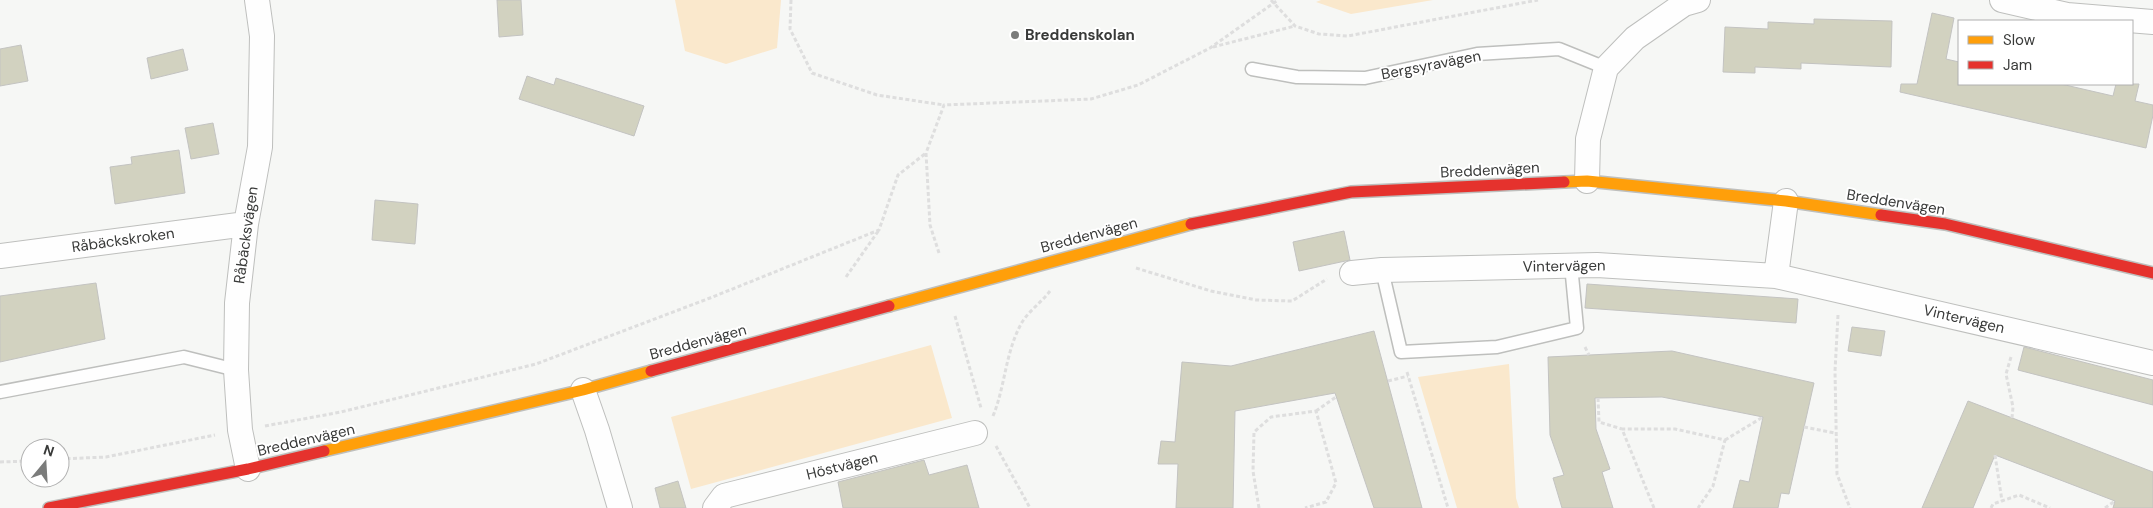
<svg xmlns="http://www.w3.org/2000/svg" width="2153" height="508" viewBox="0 0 2153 508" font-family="'DM Sans',sans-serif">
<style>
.green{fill:#fae8cc}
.building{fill:#d2d2c0;stroke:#c3c3c1}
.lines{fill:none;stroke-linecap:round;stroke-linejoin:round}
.lane-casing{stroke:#bebfbd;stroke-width:15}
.street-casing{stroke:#bebfbd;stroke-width:26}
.slow-casing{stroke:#bebfbd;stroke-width:14}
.jam-casing{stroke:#bebfbd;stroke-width:14}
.path{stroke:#dedede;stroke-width:3;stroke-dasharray:4 2.5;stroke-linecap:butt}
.lane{stroke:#fefefe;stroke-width:12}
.street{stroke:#fefefe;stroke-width:24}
.slow{stroke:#ff9f0a;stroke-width:11}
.jam{stroke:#e5322d;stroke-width:11}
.poi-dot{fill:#7b7c7b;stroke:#fff;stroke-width:2}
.labels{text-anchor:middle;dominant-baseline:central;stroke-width:4;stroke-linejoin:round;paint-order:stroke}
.poi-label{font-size:15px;font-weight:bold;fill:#393a39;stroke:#fff;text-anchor:start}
.street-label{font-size:15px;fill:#393a39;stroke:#fff}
</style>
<rect width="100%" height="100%" fill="#f6f7f5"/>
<path class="green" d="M 675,0 L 781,0 L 777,48 L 726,64 L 685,51 Z
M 1321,0 L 1433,0 L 1351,14 L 1316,2 Z
M 931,345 L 952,418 L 691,489 L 671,417 Z
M 1509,364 L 1516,498 L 1519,508 L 1457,508 L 1418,377 Z"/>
<path class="building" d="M 497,0 L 521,0 L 523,35 L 499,37 Z
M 1932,13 L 1954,18 L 1946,59 L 1959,62 L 1959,84 L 2061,84 L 2113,96 L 2116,84 L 2139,84 L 2135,101 L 2153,105 L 2153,115 L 2146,148 L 1900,92 L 1901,84 L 1917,84 Z
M 1814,19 L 1892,21 L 1891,67 L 1801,63 L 1801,69 L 1755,67 L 1755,73 L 1723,72 L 1725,27 L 1768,29 L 1768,22 L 1814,24 Z
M 21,45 L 28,81 L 0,86 L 0,49 Z
M 183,49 L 188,70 L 151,79 L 147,58 Z
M 527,76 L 554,85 L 556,78 L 644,106 L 634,136 L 519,99 Z
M 213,123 L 219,154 L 191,159 L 185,128 Z
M 179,150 L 185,193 L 115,204 L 110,167 L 132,164 L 131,157 Z
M 375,200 L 418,204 L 415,244 L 372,240 Z
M 1344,231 L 1350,260 L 1299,271 L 1293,242 Z
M 96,283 L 105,339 L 0,362 L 0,296 Z
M 1587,284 L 1798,299 L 1796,323 L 1585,308 Z
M 1852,327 L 1885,331 L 1881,356 L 1848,351 Z
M 1374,331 L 1422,508 L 1374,508 L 1335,393 L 1235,411 L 1233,508 L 1176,508 L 1178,464 L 1158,464 L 1161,441 L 1175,442 L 1182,362 L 1231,366 Z
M 2024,347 L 2153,380 L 2153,405 L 2018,370 Z
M 1672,351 L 1814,383 L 1789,494 L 1781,493 L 1778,508 L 1733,508 L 1740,480 L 1749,482 L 1763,417 L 1662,397 L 1595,398 L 1596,429 L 1610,469 L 1602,472 L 1613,508 L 1562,508 L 1553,478 L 1564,475 L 1550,435 L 1548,357 Z
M 1968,401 L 2153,472 L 2153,508 L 2113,508 L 2115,501 L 1995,455 L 1973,508 L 1922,508 Z
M 924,460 L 929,475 L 967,465 L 979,508 L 843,508 L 838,482 Z
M 678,481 L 686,508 L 660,508 L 655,488 Z"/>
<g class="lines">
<defs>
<path id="lane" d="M 1252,69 L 1297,77 L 1365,78 L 1477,54 L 1559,49 L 1606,68
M 1382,270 L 1401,352 L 1497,347 L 1577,328 L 1571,265
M 0,392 L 184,357 L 236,370"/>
<path id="street" d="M 2002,0 L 2067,15 L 2153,22
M 1587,181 L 1588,139 L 1606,68 L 1635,38 L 1684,4 L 1698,0
M 0,256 L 246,224
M 1352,273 L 1382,270 L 1597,265 L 1776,276 L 2153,363
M 1776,276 L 1786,201
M 583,390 L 597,430 L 620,508
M 248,469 L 240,430 L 236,370 L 237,303 L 246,224 L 260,147 L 262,36 L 257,0
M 715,508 L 724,496 L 975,433"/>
<path id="slow" d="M 1564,182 L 1587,181 L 1786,201 L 1881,215
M 889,306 L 1191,224
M 324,451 L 583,390 L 651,371"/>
<path id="jam" d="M 1881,215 L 1945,224 L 2153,273
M 1191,224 L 1351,192 L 1564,182
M 651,371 L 889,306
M 49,508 L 248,469 L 324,451"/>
</defs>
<use href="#lane" class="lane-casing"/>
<use href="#street" class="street-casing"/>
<use href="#slow" class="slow-casing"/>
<use href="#jam" class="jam-casing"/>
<path class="path" d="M 791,0 L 790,29 L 812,73 L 877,95 L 944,105
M 1271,0 L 1295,26 L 1319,34 L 1348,36 L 1538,0
M 1213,47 L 1295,26
M 939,253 L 930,225 L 926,153 L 944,105 L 1091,99 L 1138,85 L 1210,48 L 1278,0
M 1136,268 L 1211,291 L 1256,300 L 1292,301 L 1327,279
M 846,277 L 879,230
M 1838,315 L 1835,371 L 1837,474 L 1850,508
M 955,316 L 981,408
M 1585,347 L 1589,355
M 2011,357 L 2006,374 L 2013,407 L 2012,418
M 1407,372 L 1448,508
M 1388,381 L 1408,376
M 1598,398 L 1599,422 L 1622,429
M 1316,411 L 1336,397
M 993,416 C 1005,387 1005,355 1020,326 C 1026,313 1041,303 1050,291
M 265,426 L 341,412 L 536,364 L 710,298 L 879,230 L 898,175 L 926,153
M 1804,427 L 1835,433
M 1725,440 L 1763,417
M 996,446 L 1030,508
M 1995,455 L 2002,501
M 60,459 L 106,457 L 215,435
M 0,462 L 30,461
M 1259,508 L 1253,471 L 1254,432 L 1271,417 L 1316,411 L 1336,483 L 1326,502 L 1305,508
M 1654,508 L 1622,429 L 1675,429 L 1725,440 L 1713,486 L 1698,508
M 1991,508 L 1993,504 L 2019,495 L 2050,508
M 2105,508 L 2115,501"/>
<use href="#lane" class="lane"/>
<use href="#street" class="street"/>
<use href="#slow" class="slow"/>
<use href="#jam" class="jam"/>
</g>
<circle class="poi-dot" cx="1015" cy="35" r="5"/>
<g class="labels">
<g class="poi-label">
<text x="1025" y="35">Breddenskolan</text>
</g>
<g class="street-label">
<text transform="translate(1431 65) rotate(-11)">Bergsyravägen</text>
<text transform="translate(1490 170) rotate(-3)">Breddenvägen</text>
<text transform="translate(1896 202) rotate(9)">Breddenvägen</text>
<text transform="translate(246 235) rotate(-82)">Råbäcksvägen</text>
<text transform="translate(1089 235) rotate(-15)">Breddenvägen</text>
<text transform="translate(123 240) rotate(-8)">Råbäckskroken</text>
<text transform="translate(1564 266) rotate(-1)">Vintervägen</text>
<text transform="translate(1964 319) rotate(13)">Vintervägen</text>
<text transform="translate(698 342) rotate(-15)">Breddenvägen</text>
<text transform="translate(306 440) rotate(-13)">Breddenvägen</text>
<text transform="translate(842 466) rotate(-14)">Höstvägen</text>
</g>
</g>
<rect x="1958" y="20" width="175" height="65" fill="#ffffff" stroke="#b0b0b0"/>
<rect x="1968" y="36" width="25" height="8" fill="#ff9f0a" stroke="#b0b0b0"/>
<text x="2003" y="45" font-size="15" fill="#393a39">Slow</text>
<rect x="1968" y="61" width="25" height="8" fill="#e5322d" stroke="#b0b0b0"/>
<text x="2003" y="70" font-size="15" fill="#393a39">Jam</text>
<g transform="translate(45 463) rotate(18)"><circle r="24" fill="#ffffff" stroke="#b0b0b0"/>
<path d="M0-4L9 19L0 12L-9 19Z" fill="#7b7c7b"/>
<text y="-8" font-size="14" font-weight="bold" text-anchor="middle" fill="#393a39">N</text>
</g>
</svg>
